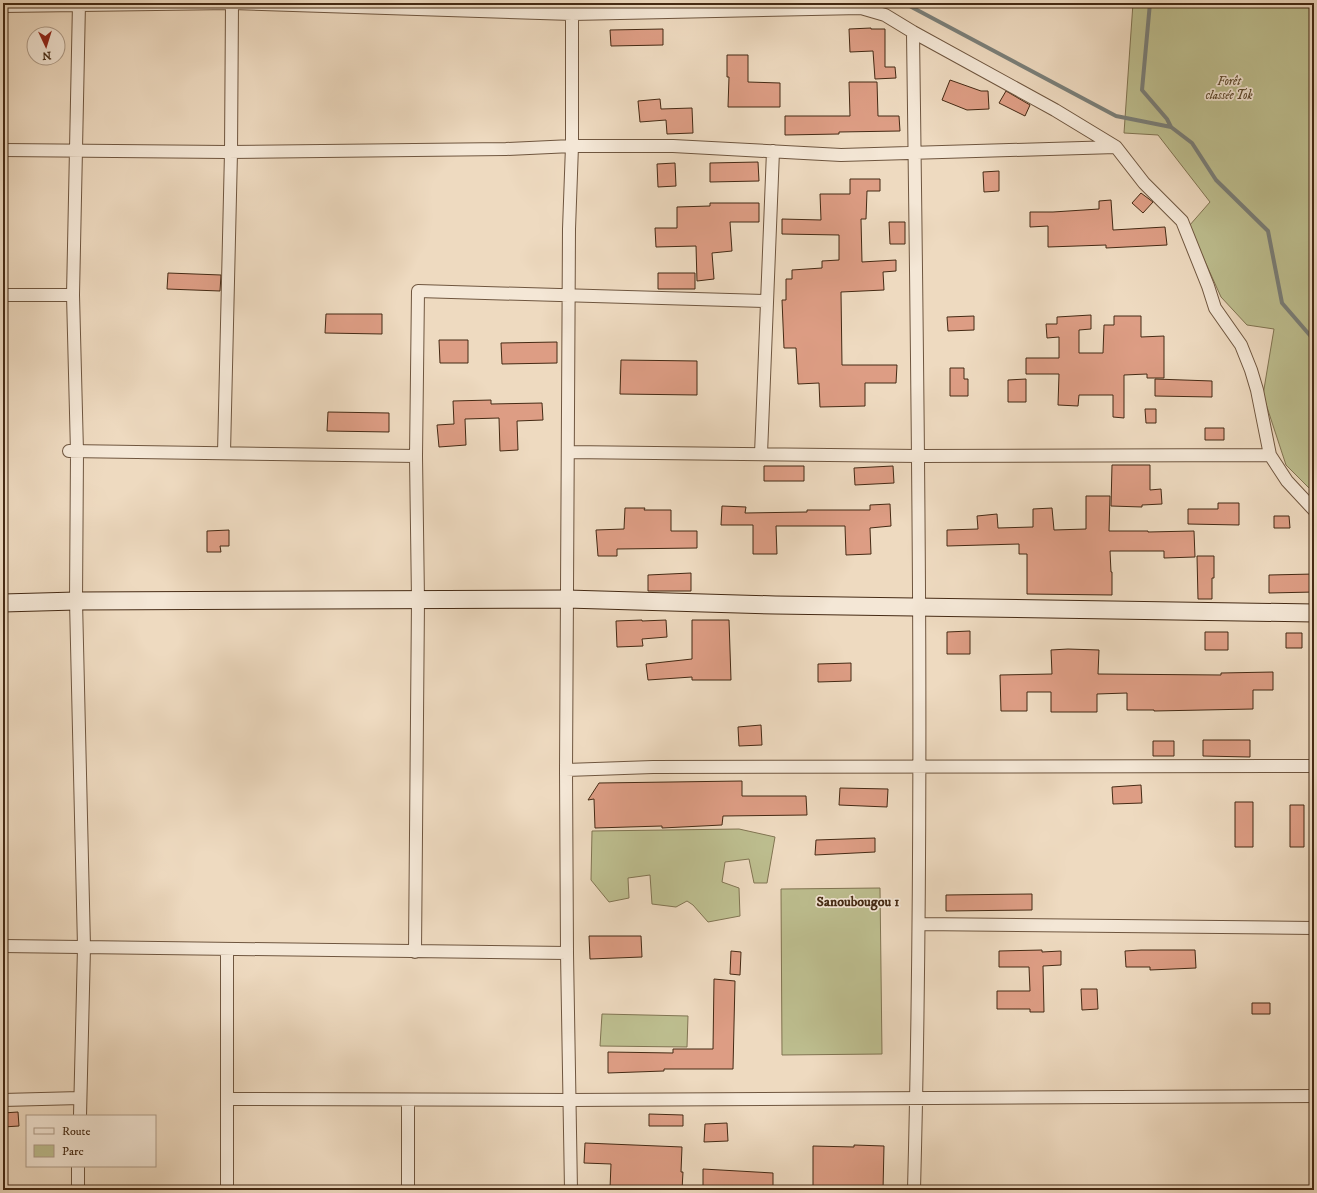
<svg xmlns="http://www.w3.org/2000/svg" width="1317" height="1193" viewBox="0 0 1317 1193" font-family="'IM FELL DW Pica',serif">
<style>
.green{fill:#bdbe8f;stroke:#817452}
.lines{fill:none;stroke-linecap:round;stroke-linejoin:round}
.stream{stroke:#7a7f79;stroke-width:4}
.building{fill:#dd9d84;stroke:#452a14}
.street-casing{stroke:#6f563f;stroke-width:14}
.secondary-casing{stroke:#452a14;stroke-width:19}
.street{stroke:#f4e7d6;stroke-width:12}
.secondary{stroke:#f4e7d6;stroke-width:17}
.labels{text-anchor:middle;dominant-baseline:central;stroke-width:3.5;stroke-linejoin:round;paint-order:stroke}
.park-label{font-size:12px;font-style:italic;fill:#5d482d;stroke:#f4e7d6}
.quarter-label{font-size:14px;font-weight:bold;fill:#452a14;stroke:#f4e7d6}
</style>
<rect width="100%" height="100%" fill="#eedac0"/>
<filter id="stains"><feTurbulence type="fractalNoise" baseFrequency=".005" numOctaves="4"/><feColorMatrix values="0 0 0 0 .2 0 0 0 0 .09 0 0 0 0 .02 0 0 0 .5 -.17"/></filter>
<radialGradient id="worn" r=".72"><stop offset=".6" stop-color="#630" stop-opacity="0"/><stop offset="1" stop-color="#630" stop-opacity=".3"/></radialGradient>
<path class="green" d="M 1133,3 L 1314,3 L 1314,493 L 1286,465 L 1263,395 L 1274,329 L 1247,325 L 1221,297 L 1189,226 L 1210,202 L 1158,135 L 1124,133 Z
M 739,829 L 775,837 L 767,883 L 754,883 L 749,859 L 725,862 L 722,882 L 739,888 L 740,916 L 708,922 L 693,905 L 687,901 L 676,907 L 652,904 L 650,875 L 628,878 L 629,898 L 609,902 L 591,880 L 592,831 Z
M 880,888 L 882,1054 L 782,1055 L 781,889 Z
M 602,1014 L 688,1016 L 687,1047 L 600,1046 Z"/>
<g class="lines">
<path class="stream" d="M 904,3 L 1116,116 L 1171,127
M 1150,3 L 1142,90 L 1167,119 L 1171,127 L 1192,143 L 1216,180 L 1268,231 L 1282,303 L 1314,340"/>
</g>
<path class="building" d="M 871,28 L 871,29 L 885,29 L 885,67 L 895,67 L 896,78 L 875,79 L 873,51 L 850,52 L 849,29 Z
M 663,29 L 663,45 L 611,46 L 610,30 Z
M 727,55 L 748,55 L 748,82 L 780,83 L 780,107 L 728,107 L 729,77 L 727,77 Z
M 950,80 L 981,91 L 988,91 L 989,109 L 967,110 L 942,100 Z
M 849,82 L 877,82 L 878,116 L 899,116 L 900,131 L 839,132 L 839,134 L 785,135 L 785,116 L 850,116 Z
M 1006,91 L 1030,105 L 1025,116 L 999,103 Z
M 660,99 L 661,109 L 692,108 L 693,133 L 667,134 L 666,120 L 640,122 L 638,101 Z
M 758,162 L 759,181 L 710,182 L 710,163 Z
M 675,163 L 676,186 L 658,187 L 657,164 Z
M 999,171 L 999,191 L 984,192 L 983,172 Z
M 850,179 L 880,179 L 880,191 L 867,191 L 866,219 L 861,219 L 862,262 L 896,260 L 896,271 L 883,272 L 884,290 L 841,292 L 842,365 L 897,365 L 896,383 L 865,383 L 865,406 L 820,407 L 819,383 L 798,384 L 796,348 L 784,348 L 782,300 L 786,300 L 786,279 L 792,279 L 792,270 L 822,268 L 822,261 L 839,260 L 839,235 L 782,234 L 782,219 L 821,220 L 820,194 L 850,194 Z
M 1141,193 L 1153,202 L 1143,213 L 1132,203 Z
M 1111,200 L 1113,230 L 1165,227 L 1167,245 L 1106,248 L 1106,245 L 1048,247 L 1048,226 L 1030,227 L 1030,212 L 1053,212 L 1099,209 L 1099,201 Z
M 710,203 L 759,203 L 759,222 L 730,222 L 732,251 L 712,253 L 714,279 L 697,281 L 696,246 L 656,247 L 655,228 L 677,228 L 677,207 L 710,206 Z
M 889,222 L 905,222 L 905,244 L 890,244 Z
M 168,273 L 221,275 L 220,291 L 167,289 Z
M 658,273 L 695,273 L 695,289 L 658,289 Z
M 326,314 L 382,314 L 382,334 L 325,333 Z
M 1091,315 L 1091,329 L 1079,330 L 1079,353 L 1103,353 L 1104,325 L 1114,325 L 1114,316 L 1141,316 L 1141,337 L 1164,336 L 1164,378 L 1147,378 L 1147,374 L 1124,375 L 1124,418 L 1113,417 L 1113,395 L 1079,395 L 1078,406 L 1058,405 L 1059,374 L 1026,374 L 1026,358 L 1059,358 L 1059,337 L 1047,338 L 1046,324 L 1057,324 L 1057,317 Z
M 974,316 L 974,330 L 948,331 L 947,317 Z
M 439,340 L 468,340 L 468,363 L 440,363 Z
M 557,342 L 557,363 L 502,364 L 501,343 Z
M 621,360 L 697,361 L 697,395 L 620,394 Z
M 950,368 L 964,368 L 964,379 L 968,379 L 968,396 L 950,396 Z
M 1026,379 L 1026,402 L 1008,402 L 1008,380 Z
M 1155,379 L 1212,381 L 1212,397 L 1155,396 Z
M 491,400 L 491,404 L 542,403 L 543,420 L 517,421 L 518,450 L 500,451 L 499,418 L 465,419 L 466,445 L 439,447 L 437,425 L 454,424 L 453,401 Z
M 1145,409 L 1156,409 L 1156,423 L 1146,423 Z
M 328,412 L 389,413 L 389,432 L 327,431 Z
M 1205,428 L 1224,428 L 1224,440 L 1205,440 Z
M 1112,465 L 1150,465 L 1150,490 L 1161,489 L 1162,504 L 1142,505 L 1142,507 L 1111,506 Z
M 764,466 L 804,466 L 804,481 L 764,481 Z
M 893,466 L 894,483 L 855,485 L 854,468 Z
M 1086,496 L 1110,496 L 1109,531 L 1148,531 L 1148,532 L 1194,531 L 1195,557 L 1164,558 L 1164,551 L 1110,551 L 1111,572 L 1112,572 L 1112,595 L 1027,594 L 1027,554 L 1019,554 L 1019,544 L 947,546 L 947,530 L 978,529 L 977,516 L 997,514 L 998,528 L 1033,527 L 1033,509 L 1052,508 L 1054,530 L 1086,529 Z
M 1218,503 L 1239,503 L 1239,525 L 1188,524 L 1188,509 L 1218,509 Z
M 890,504 L 891,526 L 870,528 L 871,554 L 846,555 L 845,526 L 776,526 L 777,554 L 753,554 L 753,525 L 721,525 L 722,506 L 746,507 L 745,513 L 807,512 L 807,510 L 870,510 L 870,505 Z
M 625,508 L 645,508 L 644,510 L 671,510 L 671,531 L 697,531 L 697,548 L 617,549 L 617,556 L 598,556 L 596,530 L 624,529 Z
M 1274,516 L 1289,516 L 1290,528 L 1274,528 Z
M 229,530 L 229,546 L 220,546 L 221,552 L 207,552 L 207,531 Z
M 1197,556 L 1214,556 L 1214,578 L 1212,578 L 1212,599 L 1198,599 Z
M 691,573 L 691,591 L 648,591 L 648,575 Z
M 1314,574 L 1314,592 L 1269,593 L 1269,575 Z
M 642,620 L 642,621 L 666,620 L 667,637 L 642,639 L 643,646 L 617,647 L 616,621 Z
M 692,620 L 729,620 L 731,680 L 692,680 L 692,677 L 648,680 L 646,664 L 692,659 Z
M 970,631 L 970,654 L 947,654 L 947,632 Z
M 1205,632 L 1228,632 L 1228,650 L 1205,650 Z
M 1286,633 L 1302,633 L 1302,648 L 1286,648 Z
M 1068,649 L 1099,650 L 1098,674 L 1221,675 L 1221,673 L 1273,672 L 1273,690 L 1253,690 L 1253,709 L 1154,711 L 1154,710 L 1127,710 L 1127,693 L 1097,694 L 1097,712 L 1051,712 L 1051,692 L 1027,692 L 1027,711 L 1001,711 L 1000,675 L 1052,674 L 1051,650 Z
M 851,663 L 851,681 L 818,682 L 818,664 Z
M 761,725 L 762,745 L 739,746 L 738,727 Z
M 1203,740 L 1250,740 L 1250,757 L 1203,756 Z
M 1153,741 L 1174,741 L 1174,756 L 1153,756 Z
M 742,781 L 742,796 L 806,796 L 807,815 L 723,816 L 722,825 L 662,828 L 662,826 L 595,828 L 594,799 L 588,800 L 599,783 Z
M 1141,785 L 1142,803 L 1113,804 L 1112,787 Z
M 840,788 L 888,789 L 887,807 L 839,805 Z
M 1235,802 L 1253,802 L 1253,847 L 1235,847 Z
M 1290,805 L 1304,805 L 1304,847 L 1290,847 Z
M 875,838 L 875,852 L 815,855 L 816,840 Z
M 1032,894 L 1032,910 L 946,911 L 946,895 Z
M 589,936 L 641,936 L 642,957 L 590,959 Z
M 1042,950 L 1042,952 L 1061,951 L 1061,965 L 1043,966 L 1044,1012 L 1030,1012 L 1030,1009 L 997,1009 L 997,991 L 1030,991 L 1029,967 L 999,967 L 999,951 Z
M 1141,950 L 1195,950 L 1196,968 L 1150,970 L 1150,967 L 1126,967 L 1125,951 Z
M 731,951 L 741,952 L 740,975 L 730,974 Z
M 714,979 L 735,981 L 733,1069 L 664,1069 L 664,1071 L 608,1073 L 608,1052 L 673,1053 L 673,1049 L 713,1049 Z
M 1081,989 L 1097,989 L 1098,1009 L 1082,1010 Z
M 1252,1003 L 1270,1003 L 1270,1014 L 1252,1014 Z
M 18,1112 L 19,1126 L 3,1127 L 3,1113 Z
M 649,1114 L 683,1115 L 683,1126 L 649,1126 Z
M 727,1123 L 728,1141 L 704,1142 L 705,1124 Z
M 585,1143 L 682,1147 L 681,1172 L 683,1172 L 682,1190 L 610,1188 L 611,1164 L 584,1163 Z
M 854,1145 L 884,1146 L 883,1190 L 813,1190 L 813,1146 L 854,1147 Z
M 703,1169 L 773,1173 L 773,1190 L 703,1188 Z"/>
<g class="lines">
<defs>
<path id="street" d="M 79,3 L 73,295 L 77,452 L 76,601 L 84,947 L 80,1116
M 3,6 L 232,3 L 572,14 L 861,8 L 885,15 L 913,32 L 1055,110 L 1116,147 L 1144,183 L 1182,221 L 1208,286 L 1215,308 L 1241,345 L 1251,370 L 1257,390 L 1270,455 L 1287,481 L 1314,510
M 913,32 C 918,418 924,804 914,1190
M 3,150 L 227,152 L 506,149 L 572,146 L 673,146 L 841,155 L 1116,147
M 3,295 L 73,295
M 69,451 L 416,456
M 568,452 L 918,456 L 1270,455
M 224,453 L 231,152 L 232,3
M 761,454 L 773,151
M 566,770 L 653,767 L 1314,766
M 919,924 L 1314,928
M 3,946 L 567,953
M 415,952 L 418,600 L 416,456 L 418,291 L 767,301
M 227,1099 L 569,1100 L 1314,1096
M 3,1100 L 80,1098
M 408,1100 L 408,1190
M 78,1190 L 78,1166
M 227,1190 L 227,949
M 571,1190 L 567,953 L 566,770 L 569,229 L 572,146 L 572,3"/>
<path id="secondary" d="M 3,603 L 76,601 L 567,599 L 775,605 L 1314,613"/>
</defs>
<use href="#street" class="street-casing"/>
<use href="#secondary" class="secondary-casing"/>
<use href="#street" class="street"/>
<use href="#secondary" class="secondary"/>
</g>
<g class="labels">
<g class="park-label">
<text x="1229" y="81">Forêt<tspan x="1229" dy="14">classée Tok</tspan></text>
</g>
<g class="quarter-label">
<text x="858" y="902">Sanoubougou 1</text>
</g>
</g>
<rect width="1317" height="1193" fill="none" stroke="#eedac0" stroke-width="16"/>
<rect x="4" y="4" width="1309" height="1185" fill="none" stroke="#452a14" stroke-width="2"/>
<rect x="8" y="8" width="1301" height="1177" fill="none" stroke="#452a14"/>
<rect x="26" y="1115" width="130" height="52" fill="#f4e7d6" stroke="#ae9b88"/>
<rect x="34" y="1128" width="20" height="6" fill="#f4e7d6" stroke="#ae9b88"/>
<text x="62" y="1135" font-size="12" fill="#452a14">Route</text>
<rect x="34" y="1145" width="20" height="12" fill="#bdbe8f" stroke="#ae9b88"/>
<text x="62" y="1155" font-size="12" fill="#452a14">Parc</text>
<g transform="translate(46 46) rotate(176)"><circle r="19" fill="#f4e7d6" stroke="#ae9b88"/>
<path d="M0-3L7 15L0 10L-7 15Z" fill="#8f2418"/>
<text y="-6" font-size="11" font-weight="bold" text-anchor="middle" fill="#452a14">N</text>
</g>
<rect width="100%" height="100%" filter="url(#stains)"/>
<rect width="100%" height="100%" fill="url(#worn)"/>
</svg>
